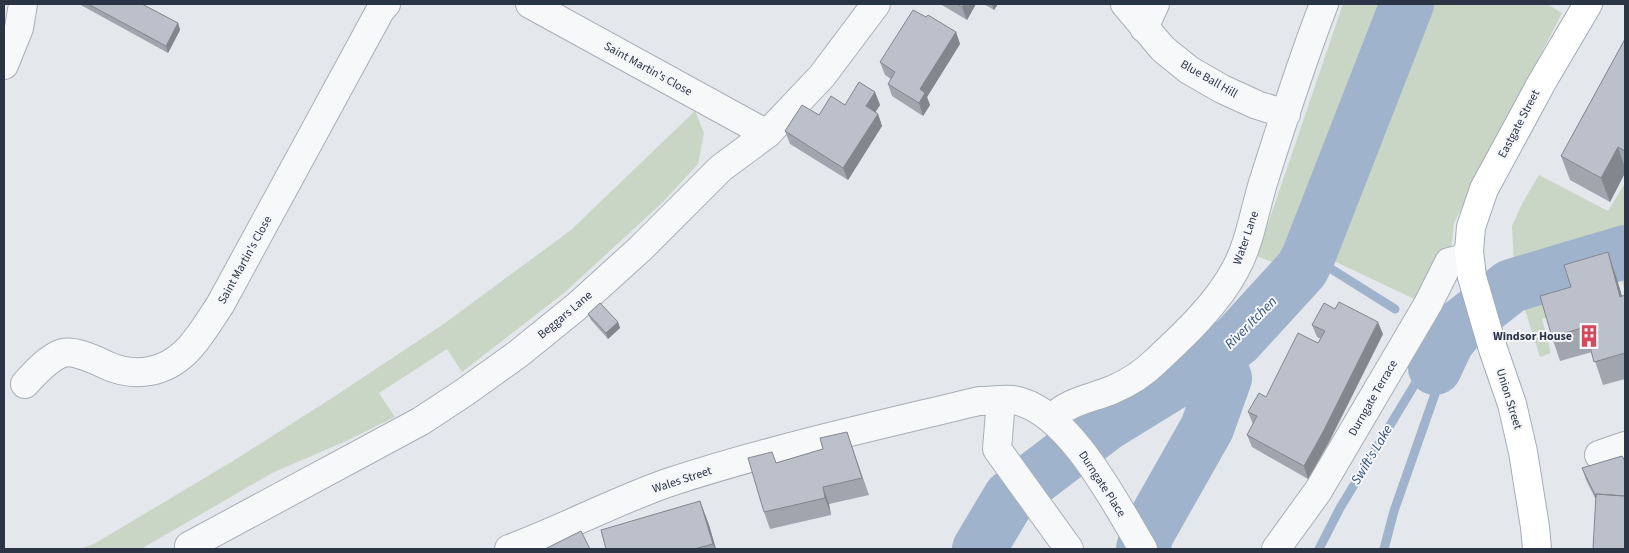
<svg xmlns="http://www.w3.org/2000/svg" width="1629" height="553" viewBox="0 0 1629 553" font-family="'Source Sans 3',sans-serif">
<style>
.green{fill:#c9d6c5}
.water{fill:#9fb4cc}
.lines{fill:none;stroke-linecap:round;stroke-linejoin:round}
.stream{stroke:#9fb4cc;stroke-width:9}
.river{stroke:#9fb4cc;stroke-width:54}
.minor-casing{stroke:#a9aeb7;stroke-width:30}
.major-casing{stroke:#a3abb8;stroke-width:30}
.minor{stroke:#f7f8fa;stroke-width:28}
.major{stroke:#fff;stroke-width:28}
.wall{fill:#a1a5ae}
.shaded-wall{fill:#83868d}
.building{fill:#bbc0ca;stroke:#83868d}
.labels{text-anchor:middle;dominant-baseline:central;stroke-width:4;stroke-linejoin:round;paint-order:stroke}
.street-label{font-size:12px;fill:#2b3445;stroke:#f4f6f9}
.poi-label{font-size:12px;font-weight:bold;fill:#2b3445;stroke:#f4f6f9;text-anchor:end}
.water-label{font-size:14px;font-style:italic;fill:#34527a;stroke:#f4f6f9}
</style>
<rect width="100%" height="100%" fill="#e4e7ec"/>
<path class="green" d="M 1343,4 L 1389,4 L 1292,270 L 1257,256 Z
M 1433,4 L 1547,4 L 1562,13 L 1454,223 L 1444,313 L 1317,253 Z
M 695,111 L 704,133 L 698,164 L 663,202 L 564,293 L 462,372 L 447,349 L 379,393 L 395,417 L 346,441 L 272,473 L 141,549 L 79,549 L 94,544 L 233,461 L 332,398 L 445,323 L 571,230 Z
M 1539,175 L 1608,211 L 1625,183 L 1625,291 L 1620,276 L 1566,286 L 1572,309 L 1542,319 L 1551,353 L 1540,357 L 1518,288 L 1514,265 L 1512,226 L 1523,202 Z"/>
<path class="water" d="M 1006,476 L 1030,506 L 1020,531 L 1001,549 L 953,549 L 988,531 Z"/>
<g class="lines">
<path class="stream" d="M 1309,255 L 1395,309
M 1437,336 L 1447,342
M 1319,549 L 1340,508 L 1418,379 L 1435,368
M 1384,549 L 1394,511 L 1435,394 L 1435,368"/>
<path class="river" d="M 1435,368 L 1447,342 L 1459,327 L 1511,286 L 1625,252
M 979,549 L 1010,497 L 1106,424 L 1215,357 L 1237,340 L 1302,269 L 1309,255 L 1407,4
M 1143,549 L 1147,534 L 1207,428 L 1225,378 L 1215,357"/>
<defs>
<path id="minor" d="M 530,4 L 767,134
M 1125,4 L 1163,49 L 1189,70 L 1222,89 L 1257,105 L 1286,114
M 1144,28 L 1155,4
M 4,65 L 19,28 L 23,4
M 25,384 C 34,374 49,357 63,353 C 74,350 96,360 106,365 C 121,372 134,374 150,371 C 186,364 201,333 220,305 L 380,11 L 386,4
M 1001,400 L 997,449 L 1069,549
M 1051,419 C 1068,401 1090,399 1112,390 C 1128,383 1144,373 1156,361 C 1184,335 1217,304 1235,270 C 1250,243 1254,212 1263,183 C 1282,123 1301,63 1324,4
M 1599,455 L 1625,446
M 189,546 L 421,421 L 465,392 L 518,354 L 576,307 L 640,249 L 721,168 L 767,134 L 822,76 L 876,4
M 509,549 C 563,529 615,501 670,482 C 771,449 876,426 979,401 C 990,401 1002,399 1013,400 C 1068,408 1117,506 1143,549
M 1276,549 L 1318,491 L 1428,304 L 1449,262 L 1461,259 L 1469,251"/>
<path id="major" d="M 1537,549 L 1535,527 L 1523,452 L 1512,404 L 1493,349 L 1472,277 L 1469,251 L 1471,227 L 1484,189 L 1542,82 L 1588,4"/>
</defs>
<use href="#minor" class="minor-casing"/>
<use href="#major" class="major-casing"/>
<use href="#minor" class="minor"/>
<use href="#major" class="major"/>
</g>
<path class="wall" d="M 79,4 L 142,4 L 178,23 L 180,30 L 168,53 Z
M 942,4 L 976,4 L 967,20 L 942,5 Z
M 984,4 L 998,4 L 994,10 Z
M 926,17 L 956,32 L 960,44 L 927,97 L 930,105 L 923,116 L 892,96 L 888,84 L 891,79 L 885,75 L 880,62 Z
M 1625,39 L 1625,173 L 1610,202 L 1570,180 L 1561,156 Z
M 875,92 L 880,105 L 875,112 L 878,114 L 882,126 L 848,180 L 790,144 L 785,131 L 819,115 Z
M 1616,276 L 1622,296 L 1625,295 L 1625,379 L 1603,385 L 1592,352 L 1560,361 L 1552,337 L 1571,287 Z
M 588,314 L 618,322 L 620,328 L 608,339 L 591,320 Z
M 1312,325 L 1383,334 L 1329,442 L 1308,479 L 1252,447 L 1247,435 L 1253,424 L 1248,412 L 1266,397 L 1318,343 L 1321,339 L 1317,337 Z
M 847,432 L 869,495 L 829,504 L 831,515 L 770,529 L 764,512 L 772,452 L 776,463 L 823,449 Z
M 1622,456 L 1596,500 L 1586,480 L 1582,468 Z
M 700,501 L 709,525 L 716,549 L 606,549 Z"/>
<path class="shaded-wall" d="M 964,4 L 976,4 L 967,20 L 962,7 Z
M 992,4 L 998,4 L 994,10 Z
M 178,23 L 180,30 L 168,53 L 166,46 Z
M 956,32 L 960,44 L 927,97 L 930,105 L 923,116 L 919,103 L 920,89 Z
M 875,92 L 880,105 L 871,119 L 866,106 Z
M 878,114 L 882,126 L 848,180 L 843,168 Z
M 1618,147 L 1625,168 L 1625,173 L 1610,202 L 1601,178 Z
M 1608,252 L 1616,276 L 1625,307 L 1620,297 Z
M 618,322 L 620,328 L 608,339 L 606,333 Z
M 1378,322 L 1383,334 L 1329,442 L 1308,479 L 1304,466 Z
M 823,487 L 829,504 L 831,515 L 825,498 Z
M 700,501 L 709,525 L 716,549 L 715,549 L 713,544 Z"/>
<path class="building" d="M 88,4 L 142,4 L 178,23 L 166,46 Z
M 957,4 L 964,4 L 962,7 Z
M 913,10 L 926,17 L 928,15 L 956,32 L 920,89 L 925,93 L 919,103 L 888,84 L 895,72 L 880,62 Z
M 1625,39 L 1625,151 L 1618,147 L 1601,178 L 1561,156 Z
M 859,82 L 875,92 L 866,106 L 878,114 L 843,168 L 785,131 L 802,105 L 819,115 L 831,96 L 845,105 Z
M 1608,252 L 1620,297 L 1625,295 L 1625,353 L 1594,362 L 1585,327 L 1552,337 L 1540,296 L 1571,287 L 1564,265 Z
M 1339,302 L 1378,322 L 1324,430 L 1304,466 L 1247,435 L 1257,416 L 1248,412 L 1259,393 L 1266,397 L 1298,333 L 1318,343 L 1325,331 L 1312,325 L 1324,303 L 1335,309 Z
M 600,303 L 618,322 L 606,333 L 588,314 Z
M 847,432 L 862,478 L 823,487 L 825,498 L 764,512 L 748,458 L 772,452 L 776,463 L 823,449 L 820,438 Z
M 1622,456 L 1625,461 L 1625,496 L 1596,494 L 1596,497 L 1582,468 Z
M 1596,494 L 1625,496 L 1625,549 L 1593,549 Z
M 700,501 L 713,544 L 694,549 L 606,549 L 601,530 Z
M 581,531 L 590,549 L 545,549 Z"/>
<defs>
<symbol id="building-bare" viewBox="-9 -9 18 18"><path d="M-4-6H4V6H1V3H-1V6H-4ZM-2.5-4.3h1.7v1.8h-1.7ZM.8-4.3h1.7v1.8H.8ZM-2.5-1h1.7V.8h-1.7ZM.8-1h1.7V.8H.8Z" fill="#d1495b" stroke="#f4f6f9" stroke-width="2.5" paint-order="stroke"/></symbol>
</defs>
<g fill-rule="evenodd">
<use href="#building-bare" x="1573" y="320" width="32" height="32"/>
</g>
<g class="labels">
<g class="street-label">
<text transform="translate(648 69) rotate(29)">Saint Martin's Close</text>
<text transform="translate(1209 79) rotate(30)">Blue Ball Hill</text>
<text transform="translate(1519 124) rotate(-62)">Eastgate Street</text>
<text transform="translate(1246 238) rotate(-71)">Water Lane</text>
<text transform="translate(245 260) rotate(-61)">Saint Martin's Close</text>
<text transform="translate(565 315) rotate(-40)">Beggars Lane</text>
<text transform="translate(1373 398) rotate(-60)">Durngate Terrace</text>
<text transform="translate(1509 399) rotate(73)">Union Street</text>
<text transform="translate(682 480) rotate(-18)">Wales Street</text>
<text transform="translate(1102 484) rotate(57)">Durngate Place</text>
</g>
<g class="poi-label">
<text x="1572" y="336">Windsor House</text>
</g>
<g class="water-label">
<text transform="translate(1251 323) rotate(-45)">River Itchen</text>
<text transform="translate(1372 455) rotate(-59)">Swift's Lake</text>
</g>
</g>
<rect width="1629" height="553" fill="none" stroke="#2b3445" stroke-width="10"/>
</svg>
